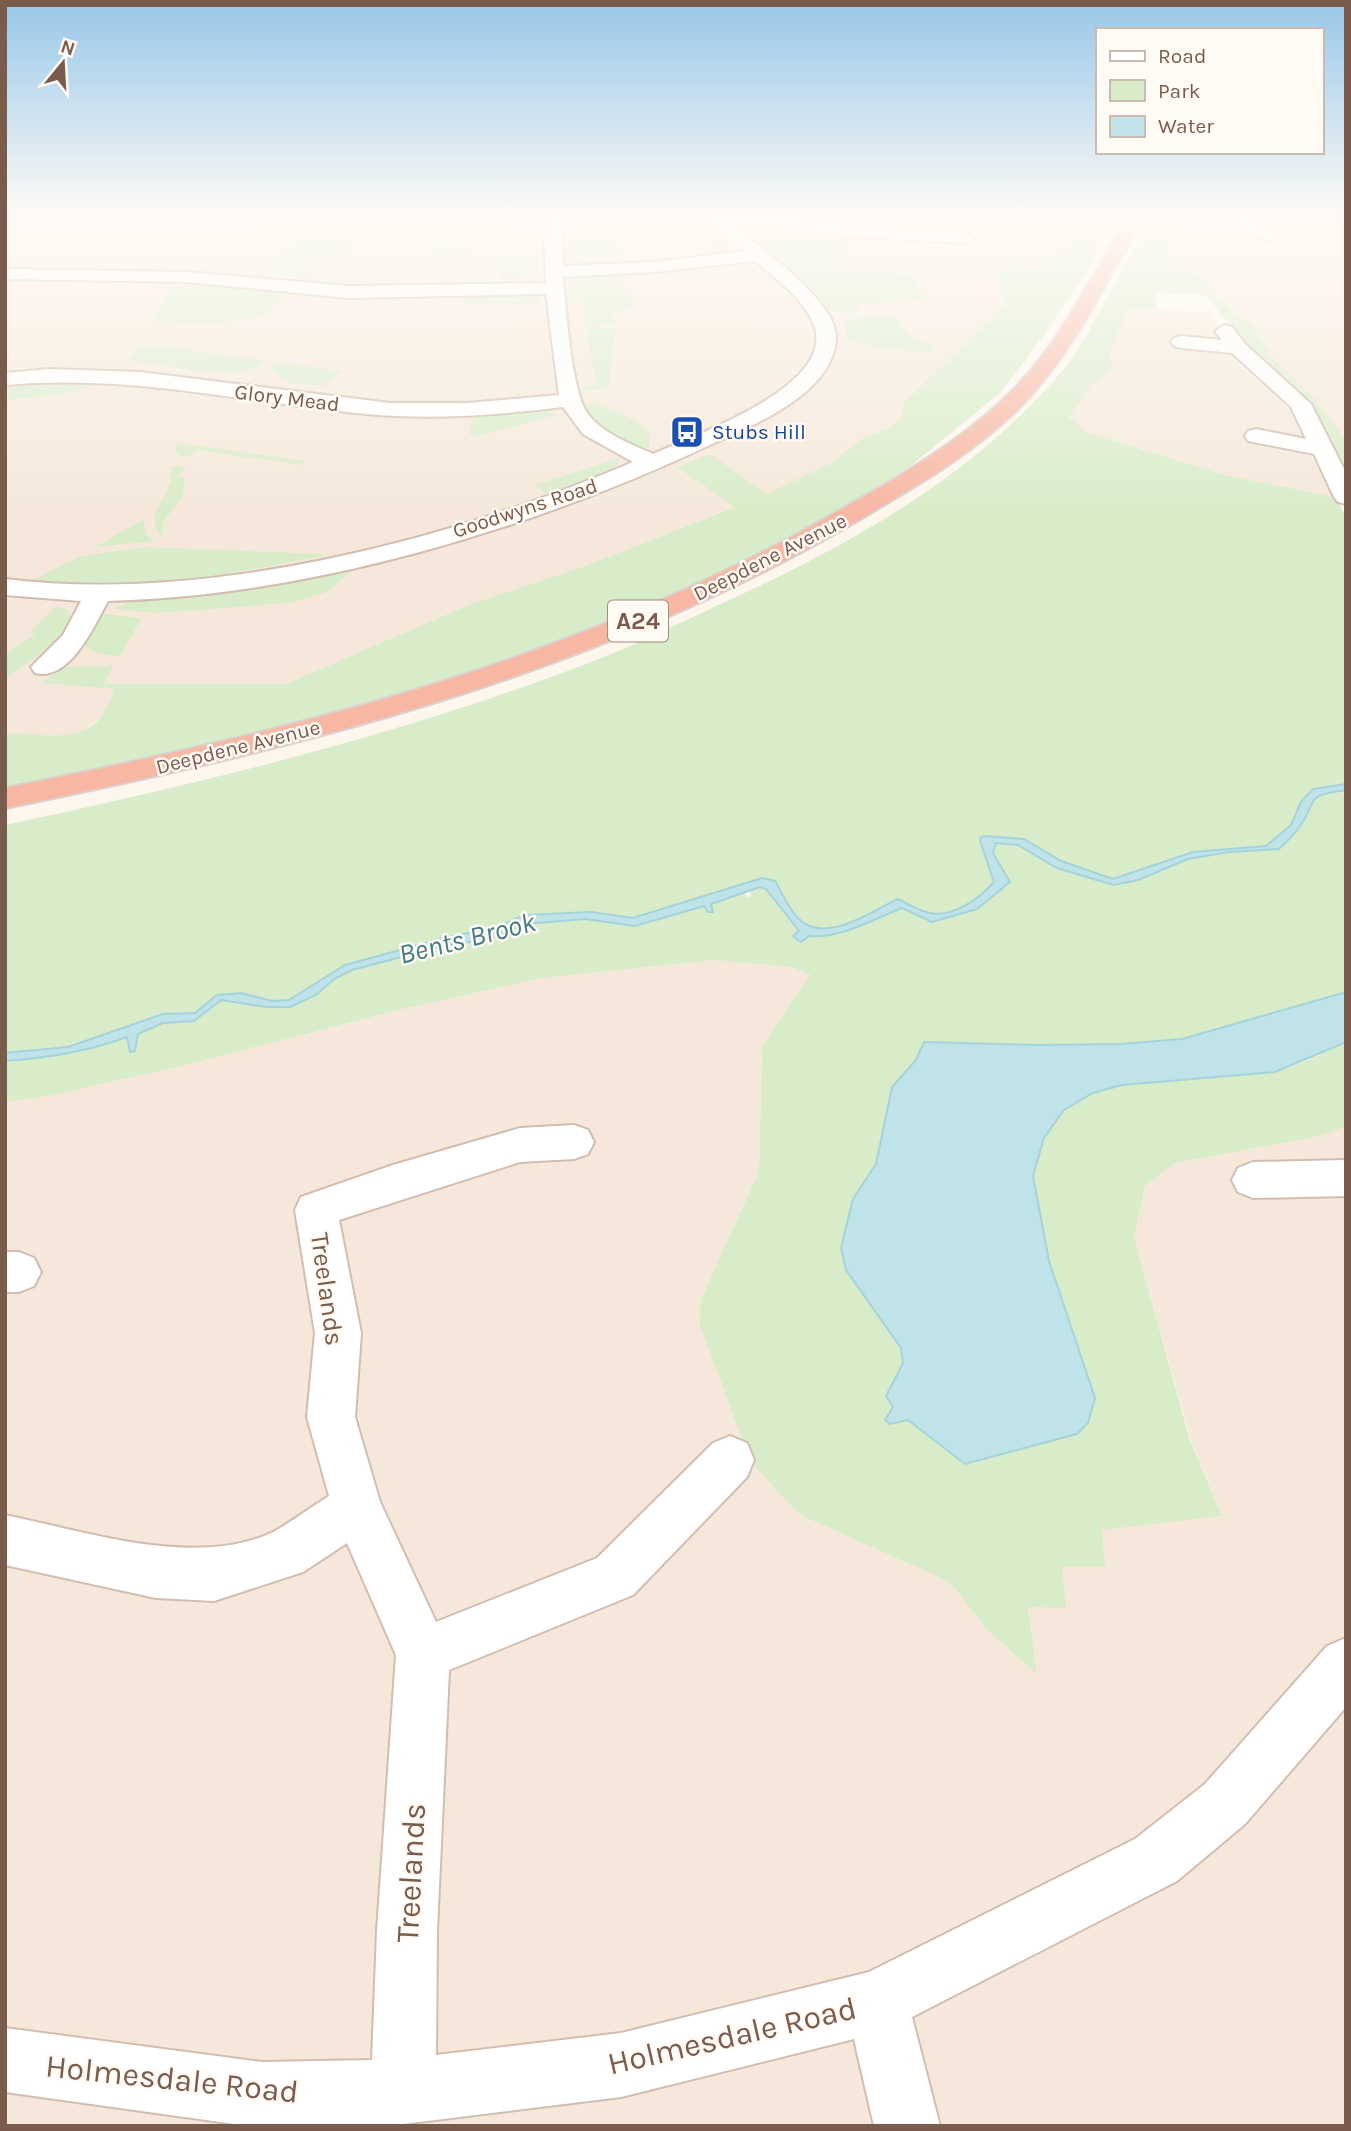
<svg xmlns="http://www.w3.org/2000/svg" width="1351" height="2131" viewBox="0 0 1351 2131" font-family="Karla,sans-serif">
<style>
.residential{fill:#f5e8da}
.green{fill:#d8ecc9}
.water{fill:#bfe3e8;stroke:#a5d3da;stroke-width:2}
.lines{fill:none;stroke-linecap:round;stroke-linejoin:round}
.street-casing{stroke:#d1beb0;stroke-width:4}
.highway-casing{stroke:#dad1cd;stroke-width:4}
.street{fill:#fff;fill-rule:evenodd}
.highway{fill:#f7b7a3;fill-rule:evenodd}
.labels{text-anchor:middle;dominant-baseline:central;stroke-width:5;stroke-linejoin:round;paint-order:stroke}
.far-street-label{font-size:21px;fill:#7a5c4d;stroke:#fffaf3}
.far-transit-label{font-size:21px;fill:#164399;stroke:#fffaf3;text-anchor:start}
.shield{fill:#fffaf3;stroke:#a28b7f;stroke-width:2}
.shield-label{font-size:24px;font-weight:bold;fill:#7a5c4d}
.street-label{font-size:26px;fill:#7a5c4d;stroke:#fffaf3}
.water-label{font-size:28px;font-style:italic;fill:#437c86;stroke:#fffaf3}
.near-street-label{font-size:32px;fill:#7a5c4d;stroke:#fffaf3}
</style>
<rect width="100%" height="100%" fill="#fdf6ec"/>
<path class="residential" d="M 5,217 L 1004,217 L 1028,227 L 1050,231 L 1068,239 L 1044,269 L 1009,264 L 996,270 L 1005,304 L 904,403 L 902,417 L 888,429 L 864,437 L 832,462 L 767,494 L 582,567 L 466,606 L 286,684 L 117,684 L 106,714 L 76,736 L 5,745 Z
M 1177,217 L 1346,217 L 1346,439 L 1316,400 L 1275,360 L 1252,325 L 1234,313 L 1197,275 L 1166,259 L 1174,250 L 1169,247 Z
M 1128,309 L 1211,312 L 1237,362 L 1290,410 L 1311,456 L 1336,497 L 1225,475 L 1086,432 L 1068,417 L 1090,386 L 1113,370 L 1110,353 Z
M 715,960 L 792,967 L 810,975 L 762,1046 L 759,1171 L 701,1299 L 751,1463 L 800,1515 L 950,1582 L 987,1630 L 1037,1673 L 1028,1606 L 1062,1566 L 1101,1529 L 1222,1516 L 1190,1437 L 1134,1237 L 1145,1186 L 1175,1163 L 1315,1137 L 1346,1127 L 1346,2126 L 5,2126 L 5,1102 L 49,1096 L 177,1067 L 407,1008 L 542,978 Z"/>
<path class="green" d="M 303,217 L 347,217 L 341,230 L 367,231 L 361,244 L 356,244 L 347,263 L 299,261 L 281,257 Z
M 573,217 L 699,217 L 733,247 L 724,253 L 712,256 L 709,247 L 713,244 L 705,236 L 622,239 L 626,256 L 621,257 L 623,264 L 581,266 L 565,260 L 565,238 L 573,237 L 573,234 L 566,232 Z
M 1004,217 L 1118,217 L 1088,269 L 1040,340 L 1001,392 L 909,467 L 792,538 L 697,583 L 560,640 L 374,703 L 197,748 L 5,787 L 5,733 C 53,735 99,748 114,689 L 43,683 L 61,667 L 113,666 L 104,684 L 286,684 L 466,606 L 582,567 L 735,507 L 677,467 L 710,454 L 767,494 L 832,462 L 864,437 L 888,429 L 901,418 L 904,403 L 1005,304 L 996,270 L 1009,264 L 1044,269 L 1068,240 C 1048,228 1023,230 1004,217 Z
M 1152,217 L 1177,217 L 1169,246 L 1174,250 L 1166,259 L 1197,275 L 1234,313 L 1252,325 L 1275,360 L 1316,400 L 1346,439 L 1346,472 L 1333,450 L 1205,295 L 1154,292 L 1158,310 L 1128,309 L 1110,353 L 1113,370 L 1090,386 L 1069,417 L 1086,432 L 1225,475 L 1336,497 L 1346,518 L 1346,784 L 1313,789 L 1301,802 L 1291,825 L 1266,846 L 1193,852 L 1113,879 L 1061,861 L 1024,839 L 981,843 L 994,882 C 980,898 953,918 930,913 C 919,911 908,904 898,899 C 872,911 824,946 798,918 C 788,908 782,892 775,881 L 762,878 L 633,918 L 591,912 L 524,915 L 498,927 L 448,937 L 345,965 L 289,1000 L 272,1001 L 241,993 L 217,995 L 195,1013 L 163,1014 L 68,1047 L 5,1053 L 5,825 C 208,782 410,733 604,657 C 641,642 678,624 714,607 C 844,548 976,477 1068,364 C 1079,351 1087,333 1096,318 C 1114,284 1133,251 1152,217 Z
M 754,221 L 837,233 L 852,238 L 843,261 C 862,273 889,272 911,275 L 927,300 L 857,303 L 860,310 L 837,311 L 827,308 L 737,231 L 738,226 Z
M 374,231 L 420,231 L 415,245 L 367,244 Z
M 426,231 L 479,231 L 475,244 L 421,244 Z
M 474,246 L 470,262 L 425,262 L 430,247 Z
M 520,256 L 539,256 L 541,274 L 499,279 L 500,264 L 519,263 Z
M 278,261 L 323,265 L 316,278 L 269,276 Z
M 589,275 L 612,275 L 624,280 L 621,288 L 633,298 L 630,308 L 612,312 L 616,325 L 586,327 L 582,299 L 568,299 L 567,282 Z
M 188,282 L 287,292 L 267,315 L 217,324 L 154,321 L 170,289 Z
M 516,294 L 537,296 L 545,305 L 464,305 L 466,296 Z
M 894,315 C 909,337 907,336 933,345 L 933,352 L 882,349 L 848,339 L 844,326 L 850,320 L 864,317 Z
M 616,328 L 608,388 L 584,390 L 583,387 L 596,385 L 587,329 Z
M 156,346 L 171,348 L 267,361 L 254,369 L 224,375 L 131,361 L 140,347 Z
M 276,362 L 336,370 L 342,371 L 325,386 L 294,384 L 268,369 Z
M 116,380 L 63,393 L 8,400 L 8,384 L 27,381 Z
M 582,402 C 608,406 629,414 649,431 L 649,448 C 622,444 594,427 582,402 Z
M 533,411 L 546,411 L 556,415 L 475,437 L 469,433 L 474,416 Z
M 177,443 L 306,461 L 303,465 L 196,450 L 188,457 L 178,455 L 175,449 Z
M 619,458 L 618,464 L 606,473 L 546,494 L 535,485 Z
M 176,466 L 186,468 L 176,476 L 184,478 L 183,496 L 163,522 L 163,539 C 139,508 176,499 171,467 Z
M 143,520 L 147,535 L 155,541 L 95,547 Z
M 146,547 L 320,554 L 322,556 L 185,582 L 118,586 L 24,584 L 82,556 Z
M 359,565 L 327,592 L 288,603 L 157,613 L 112,609 L 131,601 L 204,593 Z
M 57,606 L 67,610 L 72,617 C 57,645 31,661 5,679 L 5,654 L 35,635 L 30,632 Z
M 107,614 L 141,619 L 120,656 C 106,655 94,655 84,645 C 85,634 96,617 107,614 Z
M 1346,790 L 1346,992 L 1182,1039 L 1121,1044 L 1036,1045 L 924,1042 L 916,1060 L 891,1087 L 876,1164 L 853,1199 L 846,1270 L 901,1347 L 903,1363 L 886,1396 L 894,1406 L 890,1424 L 908,1420 L 965,1464 L 1077,1434 L 1033,1176 C 1040,1152 1046,1126 1065,1109 C 1110,1070 1213,1081 1272,1072 C 1296,1068 1323,1052 1346,1042 L 1346,1127 L 1315,1137 L 1175,1163 L 1145,1186 L 1134,1237 L 1189,1437 L 1222,1516 L 1102,1530 L 1105,1567 L 1062,1567 L 1066,1608 L 1028,1607 L 1037,1674 L 987,1630 L 950,1582 L 800,1515 L 751,1463 L 700,1325 L 701,1299 L 759,1171 L 762,1046 L 810,975 L 792,967 L 715,960 L 542,978 L 407,1008 L 177,1067 L 49,1096 L 5,1102 L 5,1061 C 48,1058 87,1052 128,1037 L 131,1052 L 134,1051 L 137,1034 L 163,1023 L 194,1021 L 221,1000 L 266,1007 L 316,995 L 334,978 L 352,970 L 439,947 L 487,939 L 525,924 L 585,919 L 635,926 L 704,905 L 713,911 L 711,904 L 744,893 L 747,897 L 752,896 L 749,890 L 760,887 L 766,888 C 776,901 787,921 800,931 C 821,948 879,917 902,908 L 932,922 L 1009,882 L 993,853 L 996,843 L 1018,845 L 1057,868 L 1113,885 L 1138,880 L 1188,859 L 1229,852 L 1279,849 C 1285,843 1293,836 1298,829 C 1320,800 1301,796 1346,790 Z"/>
<path class="water" d="M 1346,784 L 1346,790 C 1301,796 1320,800 1298,829 C 1293,836 1285,843 1279,849 L 1229,852 L 1188,859 L 1138,880 L 1113,885 L 1057,868 L 1018,845 L 996,843 L 993,853 L 1010,882 L 977,909 L 932,922 L 902,908 C 874,919 840,939 809,936 L 801,942 L 793,936 L 799,931 L 766,889 L 760,887 L 711,904 L 713,912 L 708,912 L 704,906 L 635,926 L 585,919 L 525,924 L 487,939 L 439,947 L 352,970 L 334,979 L 316,995 L 290,1007 L 266,1007 L 221,1000 L 194,1021 L 163,1023 L 138,1034 L 135,1051 L 130,1052 L 127,1037 C 87,1052 48,1058 5,1061 L 5,1053 L 68,1047 L 163,1014 L 195,1013 L 217,995 L 241,993 L 272,1001 L 289,1000 L 345,965 L 448,937 L 498,927 L 524,915 L 591,912 L 633,918 L 762,878 L 775,881 C 782,892 788,908 798,918 C 824,946 872,911 898,899 C 908,904 919,911 930,913 C 953,918 980,898 994,882 L 981,843 L 980,838 L 984,836 L 1024,839 L 1061,861 L 1113,879 L 1193,852 L 1266,846 L 1291,825 L 1301,802 L 1313,789 Z
M 1346,992 L 1346,1042 L 1275,1072 L 1122,1085 L 1093,1093 L 1064,1110 L 1044,1138 L 1033,1176 L 1049,1261 L 1095,1398 L 1088,1423 L 1077,1434 L 965,1464 L 908,1420 L 890,1424 L 885,1420 L 893,1407 L 886,1396 L 903,1363 L 901,1348 L 846,1270 L 841,1248 L 853,1199 L 876,1164 L 892,1087 L 916,1060 L 924,1042 L 1037,1045 L 1121,1044 L 1182,1039 Z"/>
<g class="lines">
<defs>
<path id="street" d="M 553,217 L 569,217 L 562,237 L 563,266 L 655,262 L 744,251 L 702,217 L 790,217 L 851,227 L 965,233 L 974,238 L 965,243 L 851,237 L 769,224 L 733,226 C 759,246 836,302 836,336 C 836,393 753,425 710,445 C 529,530 309,596 108,601 C 94,626 70,682 35,673 L 31,667 L 63,635 L 81,601 L 5,595 L 5,579 C 207,604 448,541 633,462 L 583,434 L 563,407 C 497,415 432,420 366,414 C 241,402 133,374 5,385 L 5,373 L 50,369 L 140,372 L 390,403 L 467,403 L 559,395 L 546,294 L 348,298 L 188,282 L 5,279 L 5,269 L 188,272 L 348,286 L 546,283 L 544,237 ZM 755,261 C 776,279 806,300 815,328 C 833,387 693,436 653,454 C 631,444 603,434 588,414 C 571,391 566,306 563,277 L 655,272 Z
M 1233,217 L 1249,217 L 1276,236 L 1267,241 C 1256,238 1237,228 1233,217 Z
M 1225,325 L 1232,327 L 1245,344 L 1311,404 L 1346,473 L 1346,504 L 1338,502 L 1334,497 L 1314,454 L 1248,441 L 1245,436 L 1248,431 L 1256,429 L 1306,439 L 1291,407 L 1232,353 L 1181,348 L 1174,346 L 1171,342 L 1174,338 L 1181,336 L 1222,340 L 1215,331 Z
M 574,1125 L 588,1130 L 594,1142 L 588,1154 L 574,1159 L 520,1162 L 339,1220 L 361,1333 L 355,1417 L 380,1502 L 436,1622 L 597,1558 L 713,1443 L 730,1436 L 747,1443 L 754,1460 L 747,1477 L 633,1595 L 449,1670 L 437,1931 L 436,2055 L 621,2033 L 869,1972 L 1135,1839 L 1205,1784 L 1327,1646 L 1346,1638 L 1346,1707 L 1245,1824 L 1177,1881 L 912,2017 L 940,2126 L 874,2126 L 854,2039 L 621,2097 L 403,2124 L 249,2126 L 5,2092 L 5,2028 L 262,2062 L 372,2060 L 377,1931 L 396,1655 L 347,1543 L 303,1572 L 214,1601 L 156,1598 L 5,1565 L 5,1515 C 85,1531 198,1570 275,1531 C 293,1521 311,1507 329,1496 L 307,1417 L 315,1333 L 295,1210 L 301,1197 L 393,1165 L 520,1128 Z
M 1346,1160 L 1346,1196 L 1253,1198 L 1238,1192 L 1232,1180 L 1238,1168 L 1253,1162 Z
M 5,1252 L 19,1252 L 34,1258 L 41,1272 L 34,1286 L 19,1292 L 5,1292 Z"/>
<path id="highway" d="M 1127,217 L 1144,217 C 1107,280 1075,349 1025,402 C 976,453 911,489 850,525 C 587,677 300,748 5,808 L 5,788 C 293,731 571,663 828,517 C 890,482 955,446 1007,396 C 1059,346 1091,278 1127,217 Z"/>
</defs>
<use href="#street" class="street-casing"/>
<use href="#highway" class="highway-casing"/>
<use href="#street" class="street"/>
<use href="#highway" class="highway"/>
</g>
<linearGradient id="sky" x2="0" y2="1"><stop stop-color="#97c7e8"/><stop offset="0.42" stop-color="#fefbf6"/><stop offset="1" stop-color="#fefbf6" stop-opacity="0"/></linearGradient>
<rect width="1351" height="516" fill="url(#sky)"/>
<defs>
<symbol id="bus-square" viewBox="-11 -11 22 22"><rect x="-9" y="-9" width="18" height="18" rx="4" fill="#1a4fb4" stroke="#fffaf3"/><path d="M-5-6H5V4H4V6H2V4H-2V6H-4V4H-5ZM-3.5-4V0h7V-4ZM-3.5 1.2v1.5H-2V1.2ZM2 1.2v1.5H3.5V1.2Z" fill="#fff"/></symbol>
</defs>
<g fill-rule="evenodd">
<use href="#bus-square" x="668" y="413" width="38" height="38"/>
</g>
<g class="labels">
<g class="far-street-label">
<text transform="translate(287 398) rotate(7)">Glory Mead</text>
<text transform="translate(525 508) rotate(-18)">Goodwyns Road</text>
<text transform="translate(770 557) rotate(-27)">Deepdene Avenue</text>
<text transform="translate(238 747) rotate(-14)">Deepdene Avenue</text>
</g>
<g class="far-transit-label">
<text x="712" y="432">Stubs Hill</text>
</g>
<rect class="shield" x="608" y="600.5" width="60" height="41" rx="5"/>
<g class="shield-label">
<text x="638" y="621">A24</text>
</g>
<g class="street-label">
<text transform="translate(327 1289) rotate(82)">Treelands</text>
</g>
<g class="water-label">
<text transform="translate(467 938) rotate(-14)">Bents Brook</text>
</g>
<g class="near-street-label">
<text transform="translate(411 1873) rotate(-87)">Treelands</text>
<text transform="translate(732 2036) rotate(-13)">Holmesdale Road</text>
<text transform="translate(172 2079) rotate(6)">Holmesdale Road</text>
</g>
</g>
<rect width="1351" height="2131" fill="none" stroke="#7a5c4d" stroke-width="14"/>
<rect x="1096" y="28" width="228" height="126" fill="#fffaf3" stroke="#cabbb1" stroke-width="2"/>
<rect x="1110" y="51" width="35" height="10" fill="#ffffff" stroke="#cabbb1" stroke-width="2"/>
<text x="1158" y="63" font-size="21" fill="#7a5c4d">Road</text>
<rect x="1110" y="80" width="35" height="21" fill="#d8ecc9" stroke="#cabbb1" stroke-width="2"/>
<text x="1158" y="98" font-size="21" fill="#7a5c4d">Park</text>
<rect x="1110" y="116" width="35" height="21" fill="#bfe3e8" stroke="#cabbb1" stroke-width="2"/>
<text x="1158" y="133" font-size="21" fill="#7a5c4d">Water</text>
<g transform="translate(63 63) rotate(18)" stroke="#fffaf3" stroke-width="5" paint-order="stroke">
<path d="M0-5L12 26L0 18L-12 26Z" fill="#7a5c4d"/>
<text y="-10" font-size="19" font-weight="bold" text-anchor="middle" fill="#7a5c4d">N</text>
</g>
</svg>
